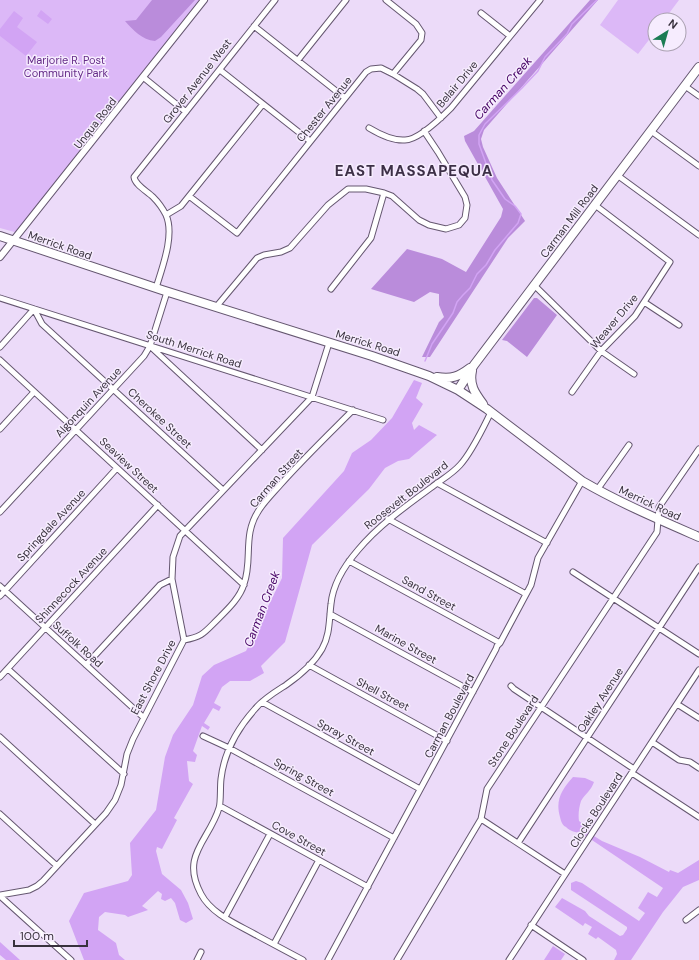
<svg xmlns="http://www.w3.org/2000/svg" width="699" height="960" viewBox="0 0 699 960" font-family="'DM Sans',sans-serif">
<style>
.green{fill:#dcb8f7}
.forest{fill:#ba8cdb}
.water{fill:#d2a4f4}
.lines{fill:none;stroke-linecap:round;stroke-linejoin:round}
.stream{stroke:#d2a4f4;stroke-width:1.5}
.minor-casing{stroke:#655770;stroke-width:7}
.tertiary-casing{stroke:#655770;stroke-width:8}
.primary-casing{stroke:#655770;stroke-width:10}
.minor{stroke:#fff;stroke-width:5}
.tertiary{stroke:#fff;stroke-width:6}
.primary{stroke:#fff;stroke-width:8}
.labels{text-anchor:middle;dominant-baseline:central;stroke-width:3;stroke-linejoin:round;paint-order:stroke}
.park-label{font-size:11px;fill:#652c88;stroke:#f6ecfe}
.street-label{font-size:11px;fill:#38313d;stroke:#f6ecfe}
.water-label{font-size:12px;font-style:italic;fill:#450164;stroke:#f6ecfe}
.district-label{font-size:15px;font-weight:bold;letter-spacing:1px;fill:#3d3047;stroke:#f6ecfe}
</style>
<rect width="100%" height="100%" fill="#ecdbf9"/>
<path class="green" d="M 0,0 L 202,0 L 18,233 L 0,228 Z
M 618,0 L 679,0 L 664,20 L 655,20 L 655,32 L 638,54 L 600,25 Z"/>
<path class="forest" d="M 152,0 L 195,0 L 161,37 L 155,41 C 142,40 133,30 125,21 L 136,20 Z
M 590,0 L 598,0 L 484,130 L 481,139 L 483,147 L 497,178 L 525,221 L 508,238 L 430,357 L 422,357 L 439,322 L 444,317 L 439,305 L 439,294 L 430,292 L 414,302 L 371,289 L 407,249 L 442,259 L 466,272 L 501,217 L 503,209 L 465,141 L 464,136 L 474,131 Z
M 534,298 L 537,298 L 557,315 L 527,357 L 507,341 L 502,340 Z"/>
<path class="water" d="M 41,10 L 52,19 L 48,24 L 37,16 Z
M 14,11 L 23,18 L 17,27 L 37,42 L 26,56 L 0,36 L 0,29 Z
M 414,380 L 422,383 L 416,398 L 423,404 L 412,423 L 414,430 L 419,425 L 437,435 L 409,459 L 398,461 L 385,468 L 369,489 L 312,545 L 285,642 L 261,666 L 264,673 L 250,681 L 230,681 L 222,687 L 214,703 L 221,707 L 219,711 L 213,708 L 204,723 L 210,727 L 208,730 L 202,726 L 193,751 L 197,755 L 195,762 L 187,761 L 189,781 L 193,784 L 174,818 L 177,820 L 162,849 L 157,847 L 156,851 L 162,874 L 181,890 L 188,903 L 193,919 L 186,923 L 180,920 L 175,903 L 171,898 L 165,901 L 161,899 L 162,894 L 158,891 L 142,906 L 148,910 L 128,917 L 125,915 L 105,912 L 99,917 L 98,930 L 116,943 L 119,955 L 125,960 L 84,960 L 69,921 L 84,893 L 128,881 L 132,875 L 130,843 L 156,810 L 165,757 L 173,735 L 193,705 L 202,676 L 214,665 L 246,651 L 282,578 L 283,538 L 344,471 L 352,453 L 371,440 L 392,418 Z
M 573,777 L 585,778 L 594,782 C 591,791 585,794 581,801 C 579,807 578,815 579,821 L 586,826 L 586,831 L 602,841 L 640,857 L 669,872 L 670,870 L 678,873 L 699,860 L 699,880 L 683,887 L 663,912 L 631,960 L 614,960 L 617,954 L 616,950 L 598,937 L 596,939 L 588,934 L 592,927 L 585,923 L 583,926 L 555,907 L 562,898 L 585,911 L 589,916 L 620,936 L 623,935 L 627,929 L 627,927 L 571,890 L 571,883 L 576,881 L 582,883 L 639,921 L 645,913 L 638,908 L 648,892 L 657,897 L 663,888 L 583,834 C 577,832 571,832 566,827 C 562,825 561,821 560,817 C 555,800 562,789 573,777 Z
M 0,942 L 20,960 L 6,960 L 0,955 Z
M 553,946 L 565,954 L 561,960 L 544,960 Z"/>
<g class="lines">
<path class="stream" d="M 425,361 L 432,344 L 453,313 L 457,302 L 463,295 L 470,288 L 477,274 L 486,265 L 495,250 L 518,223 L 521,214 L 515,206 L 505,199 L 492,180 L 479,144 L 479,135 L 485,124 L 522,88 L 538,71 L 545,57 L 567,34 L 572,24 L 597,0"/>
<defs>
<path id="minor" d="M 386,0 L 416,24 L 422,33 L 421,40 L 393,74
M 481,13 L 510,36
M 254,26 L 345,98
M 298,60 L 346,0
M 220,70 L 310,141
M 143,77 L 186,112
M 685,86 L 699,96
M 369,128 C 379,134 393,141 405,140 C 418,140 442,117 451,108 L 540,0
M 651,131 L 699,166
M 617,175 L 699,235
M 189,196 L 237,233 L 366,72 L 371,69 L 381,68 L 393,74 L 417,89 L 423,94 L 441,118
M 166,215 L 181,206 L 263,104
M 534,285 L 601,351 L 634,374
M 156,288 C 162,268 175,235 166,215 C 163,209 157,201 153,197 C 147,191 135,185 134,177 L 275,0
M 331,289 L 371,238 L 384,193
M 0,298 L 383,420
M 644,302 L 679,325
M 216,307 L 257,258 L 264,255 L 281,252 L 290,248 L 328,205 L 348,189 L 366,189 L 384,193 L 392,196 L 419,220 L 429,225 L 446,229 L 459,225 L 465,218 L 467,205 L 465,197 L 438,152 L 424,131
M 0,347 L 34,309 L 42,324 L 223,490
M 152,348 L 262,450
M 0,360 L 244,585
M 572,392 L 601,351 L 635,316 L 670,262 L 595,205
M 0,429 L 34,392
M 437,483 L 547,543
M 597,490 L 629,445
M 0,512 L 144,356 L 150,346 L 167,292
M 388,519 L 526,594
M 349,561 L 500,643
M 573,572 L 699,654
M 0,586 L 143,717
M 0,596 L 117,468
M 330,614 L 473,692
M 184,640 C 202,637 204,633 217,620 C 227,610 240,598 244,584 C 253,559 242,535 259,510 C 265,501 273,493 280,485 C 303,459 328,435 353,410
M 86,665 L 160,585 L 172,579
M 309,665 L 447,741
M 8,669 L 124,774
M 0,677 L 158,505
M 511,686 L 514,689 L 634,769
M 262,702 L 420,789
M 677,704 L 699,718
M 203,736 L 229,748 L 394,838
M 0,737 L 95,824
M 652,742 L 679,760 L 690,762 L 699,768
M 632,773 L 699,817
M 220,806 L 368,887
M 0,814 L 57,866
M 481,819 L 565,874
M 518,843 L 699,567
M 0,895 L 29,890 L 37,886 L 43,881 L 106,813 L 115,800 L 121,785 L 127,754 L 133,739 L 184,640 L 172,579 L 173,557 L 180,536 L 312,397 L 329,343
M 0,896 L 71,960
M 225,917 L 270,834
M 686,920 L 699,910
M 531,925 L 583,960
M 274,944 L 319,860
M 197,960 L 201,952
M 303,960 C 288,952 273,944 258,936 C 239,925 212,915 201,894 C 180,855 209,841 219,808 C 221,803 220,787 221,779 C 224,753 237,729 255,709 C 263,699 275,692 286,685 C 299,676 314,663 322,649 C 330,635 329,620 331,604 C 333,583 345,565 358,550 C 379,525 406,506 432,487 C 441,480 452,474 460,465 C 472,452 483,428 491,412
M 328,960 L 496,649 L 497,646 L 500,643 L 531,585 L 538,558 L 582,481
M 397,960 L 481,819 L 487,789 L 657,532 L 659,507 L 699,449
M 509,960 L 699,670"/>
<path id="tertiary" d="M 0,257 L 204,0"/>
<path id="primary" d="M 0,236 L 162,290 L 372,356 L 429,376 L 458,390 L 487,409 L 582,481 C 620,503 660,520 699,537
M 472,371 C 469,385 475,393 483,404
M 437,377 C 452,379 458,377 470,368
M 458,390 L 474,365 L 699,67"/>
</defs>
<use href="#minor" class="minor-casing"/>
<use href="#tertiary" class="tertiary-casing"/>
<use href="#primary" class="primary-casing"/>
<use href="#minor" class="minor"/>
<use href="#tertiary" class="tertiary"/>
<use href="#primary" class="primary"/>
</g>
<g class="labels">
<g class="park-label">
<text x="66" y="60">Marjorie R. Post<tspan x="66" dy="13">Community Park</tspan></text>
</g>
<g class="street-label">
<text transform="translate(197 81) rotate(-52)">Grover Avenue West</text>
<text transform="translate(457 84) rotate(-50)">Belair Drive</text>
<text transform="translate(324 109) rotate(-51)">Chester Avenue</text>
<text transform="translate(95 123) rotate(-52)">Unqua Road</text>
<text transform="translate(569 221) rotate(-53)">Carman Mill Road</text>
<text transform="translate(60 245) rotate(19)">Merrick Road</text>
<text transform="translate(614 321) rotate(-50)">Weaver Drive</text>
<text transform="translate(368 343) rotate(17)">Merrick Road</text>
<text transform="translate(194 349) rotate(18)">South Merrick Road</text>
<text transform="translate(88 402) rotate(-47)">Algonquin Avenue</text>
<text transform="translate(160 418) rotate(43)">Cherokee Street</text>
<text transform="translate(129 465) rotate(43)">Seaview Street</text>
<text transform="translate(276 478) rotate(-49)">Carman Street</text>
<text transform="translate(406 495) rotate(-38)">Roosevelt Boulevard</text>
<text transform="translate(650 503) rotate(25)">Merrick Road</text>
<text transform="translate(51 525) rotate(-47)">Springdale Avenue</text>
<text transform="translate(71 585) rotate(-47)">Shinnecock Avenue</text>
<text transform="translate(429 593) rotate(29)">Sand Street</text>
<text transform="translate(78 644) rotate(42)">Suffolk Road</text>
<text transform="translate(406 644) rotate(29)">Marine Street</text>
<text transform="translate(153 677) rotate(-62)">East Shore Drive</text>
<text transform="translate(383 694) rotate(28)">Shell Street</text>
<text transform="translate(600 700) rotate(-57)">Oakley Avenue</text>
<text transform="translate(449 716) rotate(-62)">Carman Boulevard</text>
<text transform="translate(513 731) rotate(-57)">Stone Boulevard</text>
<text transform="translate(346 737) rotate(29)">Spray Street</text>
<text transform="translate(304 777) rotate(29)">Spring Street</text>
<text transform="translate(596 810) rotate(-57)">Clocks Boulevard</text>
<text transform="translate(299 838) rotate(29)">Cove Street</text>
</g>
<g class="water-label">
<text transform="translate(503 88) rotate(-48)">Carman Creek</text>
<text transform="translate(262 609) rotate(-69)">Carman Creek</text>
</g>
<g class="district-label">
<text x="414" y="171">EAST MASSAPEQUA</text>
</g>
</g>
<g transform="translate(667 32) rotate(37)"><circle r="19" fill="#f6ecfe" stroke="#aaa1b1"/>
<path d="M0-3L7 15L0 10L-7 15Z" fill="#1b7c54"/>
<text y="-6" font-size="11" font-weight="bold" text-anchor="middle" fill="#38313d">N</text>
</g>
<path d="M14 940v6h73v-6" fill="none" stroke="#38313d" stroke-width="2"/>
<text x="20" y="940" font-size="12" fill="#38313d" stroke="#f6ecfe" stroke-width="3" paint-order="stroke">100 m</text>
</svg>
